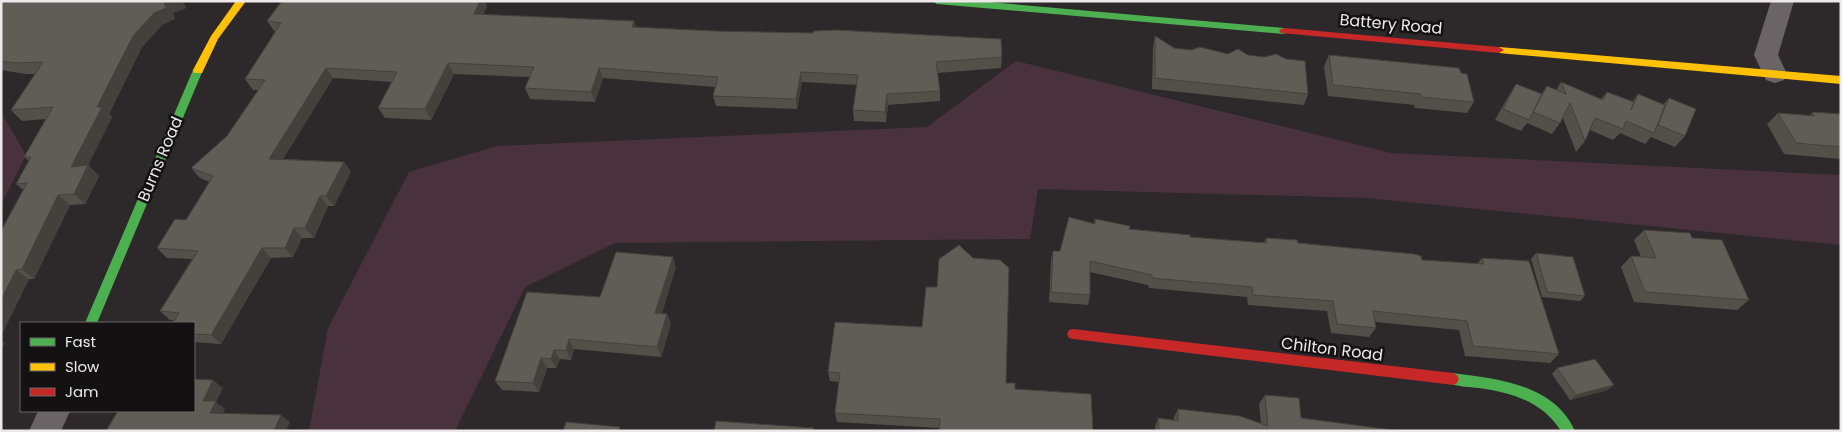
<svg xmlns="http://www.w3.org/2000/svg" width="1842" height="432" viewBox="0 0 1842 432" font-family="Poppins,sans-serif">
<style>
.green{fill:#49323e}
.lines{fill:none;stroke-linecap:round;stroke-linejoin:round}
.street{fill:#6b6467;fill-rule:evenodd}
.fast{fill:#4caf50;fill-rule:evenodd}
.slow{fill:#ffc107;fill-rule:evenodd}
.jam{fill:#c62828;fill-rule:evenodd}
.wall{fill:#53504a}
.shaded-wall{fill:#43413c}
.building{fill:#605d56;stroke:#43413c}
.labels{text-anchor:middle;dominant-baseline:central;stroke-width:5;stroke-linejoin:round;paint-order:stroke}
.street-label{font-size:16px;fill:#ede8ea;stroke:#141112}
</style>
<rect width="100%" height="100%" fill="#2d282a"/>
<path class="green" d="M 1016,61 L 1391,153 L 1841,175 L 1841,245 L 1367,198 L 1038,189 L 1030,239 L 615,243 L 525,287 L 455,431 L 309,431 L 328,328 L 409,172 L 497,146 L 927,127 Z
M 1,112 L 26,155 L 1,205 Z"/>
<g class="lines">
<path class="street" d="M 1771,1 L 1794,1 L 1778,55 L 1787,74 L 1784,80 L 1775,83 L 1766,80 L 1754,55 Z
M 38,411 L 70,411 L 61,431 L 29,431 Z"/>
<path class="fast" d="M 932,1 L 977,1 L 1284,28 L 1289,31 L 1284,34 L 937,4 Z
M 198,66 L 203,70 L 97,323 L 85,323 L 193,70 Z
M 1453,373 C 1498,379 1554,384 1575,431 L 1561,431 C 1542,401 1512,393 1479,388 C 1469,387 1458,387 1449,383 L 1447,379 L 1449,375 Z"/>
<path class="slow" d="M 236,1 L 246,1 L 218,39 L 202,73 L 194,73 L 193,70 L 211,36 Z
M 1499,47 L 1841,76 L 1841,84 L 1499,53 L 1494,50 Z"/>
<path class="jam" d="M 1284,28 L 1499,47 L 1504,50 L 1499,53 L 1281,33 L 1279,31 L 1281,29 Z
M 1073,329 L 1453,373 L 1457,375 L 1459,379 L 1457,383 L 1453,385 L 1073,339 L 1069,338 L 1067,334 L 1069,330 Z"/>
</g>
<path class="wall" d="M 1,1 L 186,8 L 173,13 L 175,19 L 163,24 L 142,47 L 109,114 L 112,117 L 88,165 L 99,176 L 85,204 L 70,205 L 34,279 L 29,279 L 1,336 L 23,190 L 16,184 L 29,161 L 24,157 L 46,119 L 22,121 L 11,110 L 35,74 L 26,74 L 1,70 Z
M 282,1 L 485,1 L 487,6 L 483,15 L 634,21 L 636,27 L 1002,57 L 1001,68 L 937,73 L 940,91 L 940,101 L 888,105 L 886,122 L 854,121 L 853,110 L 857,85 L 802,82 L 797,109 L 716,106 L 713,96 L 715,87 L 603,78 L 595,102 L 530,99 L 525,88 L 530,77 L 454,74 L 431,120 L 385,118 L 378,108 L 392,82 L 333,78 L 283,159 L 344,162 L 351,172 L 334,206 L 328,206 L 314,238 L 302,238 L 293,257 L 271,258 L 221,344 L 194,342 L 194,323 L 170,320 L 160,311 L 192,259 L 167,258 L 157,248 L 186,220 L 210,182 L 200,178 L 191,168 L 227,136 L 259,90 L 253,90 L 245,79 L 275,32 L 267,21 Z
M 1155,36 L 1174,48 L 1308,94 L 1304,105 L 1152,89 L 1153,47 Z
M 1329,55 L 1474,102 L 1467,113 L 1415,108 L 1414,105 L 1328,96 L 1324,66 Z
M 1561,82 L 1601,99 L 1607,92 L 1632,102 L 1638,94 L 1663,105 L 1669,98 L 1685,136 L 1675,147 L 1651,137 L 1645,144 L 1620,133 L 1613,140 L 1590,130 L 1585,141 L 1576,152 L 1563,118 L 1560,123 L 1552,134 L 1527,123 L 1521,131 L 1495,120 L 1509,95 L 1516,84 L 1541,94 L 1547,86 L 1556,90 Z
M 1813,112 L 1841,114 L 1841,159 L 1784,154 L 1767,124 L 1778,113 L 1810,115 Z
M 1095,219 L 1129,229 L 1190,237 L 1264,243 L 1266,238 L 1422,260 L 1477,264 L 1482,258 L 1559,354 L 1550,363 L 1465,356 L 1459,330 L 1375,322 L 1376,328 L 1369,337 L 1331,333 L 1327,311 L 1248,305 L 1247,297 L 1149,288 L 1148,285 L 1090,272 L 1090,295 L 1088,305 L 1049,302 L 1051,261 L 1053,251 L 1060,251 L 1094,224 Z
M 1644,230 L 1692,238 L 1749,300 L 1737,310 L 1634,302 L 1621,267 L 1631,256 L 1641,257 L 1634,240 Z
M 1536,253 L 1585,296 L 1580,301 L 1542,297 L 1531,259 Z
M 676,267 L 662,313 L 667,314 L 671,324 L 661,357 L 574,349 L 571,360 L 560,359 L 556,368 L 547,368 L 539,392 L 502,390 L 495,381 L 600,297 Z
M 1557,368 L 1608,390 L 1570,400 L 1552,374 Z
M 828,372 L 1006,383 L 1015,389 L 939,428 L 837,422 L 835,413 L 839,382 L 830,381 Z
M 1265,395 L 1301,418 L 1400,431 L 1155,431 L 1155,427 L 1158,418 L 1174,420 L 1174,417 L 1178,409 L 1261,423 L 1259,404 Z"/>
<path class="shaded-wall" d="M 167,1 L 183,1 L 186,8 L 173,13 L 175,19 L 163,24 L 142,47 L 109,114 L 112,117 L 82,177 L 71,167 L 97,107 L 133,36 L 164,2 Z
M 480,1 L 485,1 L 487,6 L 479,25 L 474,14 Z
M 634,21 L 637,31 L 632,27 Z
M 448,63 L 454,74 L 431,120 L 425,109 Z
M 326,68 L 333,78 L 277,169 L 269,159 Z
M 599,68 L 603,78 L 595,102 L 591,92 Z
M 801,72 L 802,82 L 797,109 L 796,99 Z
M 887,94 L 888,105 L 886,122 L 885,112 Z
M 344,162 L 351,172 L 334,206 L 326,196 Z
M 88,165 L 99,176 L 85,204 L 74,194 Z
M 58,195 L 70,205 L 34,279 L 22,269 Z
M 320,196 L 328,206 L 314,238 L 305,228 Z
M 294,228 L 302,238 L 293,257 L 285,248 Z
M 262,248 L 271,258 L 221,344 L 211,335 Z
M 673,257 L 676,267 L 659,322 L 655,313 Z
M 16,270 L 29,279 L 1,336 L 1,300 Z
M 667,314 L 671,324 L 661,357 L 657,347 Z
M 569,339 L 574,349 L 571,360 L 566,350 Z
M 1,341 L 5,343 L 1,350 Z
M 554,350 L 560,359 L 556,368 L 551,359 Z
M 541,358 L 547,368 L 539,392 L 533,383 Z
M 213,380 L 223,388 L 216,402 L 225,409 L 220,420 L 210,413 L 203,401 Z
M 1614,385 L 1608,390 L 1570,400 L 1576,395 Z
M 281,415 L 290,422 L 286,431 L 274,431 Z"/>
<path class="building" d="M 1,1 L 167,1 L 164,2 L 166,8 L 154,13 L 133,36 L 97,107 L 102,107 L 71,167 L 88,165 L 74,194 L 58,195 L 22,269 L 16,270 L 1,300 L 1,231 L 27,183 L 16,184 L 31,157 L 24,157 L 53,107 L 11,110 L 43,62 L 15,63 L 1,61 L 1,32 L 3,30 L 1,29 Z
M 282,1 L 480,1 L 474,14 L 634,21 L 632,27 L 715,31 L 813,33 L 814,31 L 836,30 L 1001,39 L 1002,57 L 936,62 L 940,91 L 887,94 L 885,112 L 853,110 L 858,75 L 801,72 L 796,99 L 713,96 L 718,77 L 599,68 L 591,92 L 525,88 L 534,67 L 448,63 L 425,109 L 378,108 L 397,72 L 326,68 L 269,159 L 344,162 L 326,196 L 320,196 L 305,228 L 294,228 L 285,248 L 262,248 L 211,335 L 194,334 L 194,323 L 173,323 L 179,313 L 160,311 L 198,251 L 157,248 L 175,219 L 186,220 L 213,176 L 191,168 L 227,136 L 265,80 L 245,79 L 281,23 L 267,21 Z
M 1155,36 L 1174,48 L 1191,50 L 1200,47 L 1228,54 L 1238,49 L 1248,55 L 1264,57 L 1276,54 L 1286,59 L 1305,61 L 1308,94 L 1155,78 Z
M 1329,55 L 1459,68 L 1461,73 L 1467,74 L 1474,102 L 1421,97 L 1421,94 L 1333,85 Z
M 1561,82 L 1603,100 L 1607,92 L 1634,102 L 1631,110 L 1638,94 L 1665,105 L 1654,133 L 1626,121 L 1623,129 L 1595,118 L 1585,141 L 1570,103 L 1560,123 L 1533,112 L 1547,86 L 1566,94 Z
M 1516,84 L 1542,94 L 1529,120 L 1503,109 Z
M 1669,98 L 1696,109 L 1685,136 L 1658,125 Z
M 1813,112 L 1841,114 L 1841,147 L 1796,143 L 1778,113 L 1814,116 Z
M 1069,217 L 1095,224 L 1095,219 L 1130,226 L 1129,229 L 1190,235 L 1190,237 L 1267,243 L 1266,238 L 1297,240 L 1298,243 L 1414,254 L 1421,256 L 1422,260 L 1484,264 L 1482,258 L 1529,261 L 1559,354 L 1473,346 L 1467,321 L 1373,311 L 1376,328 L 1337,324 L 1333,301 L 1253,295 L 1252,287 L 1152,278 L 1152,275 L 1090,261 L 1090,295 L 1051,292 L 1053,251 L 1060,251 Z
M 1644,230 L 1690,233 L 1692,238 L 1722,240 L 1749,300 L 1645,292 L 1631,256 L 1656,258 Z
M 959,245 L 973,258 L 1000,260 L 1009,268 L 1006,383 L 1015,383 L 1015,389 L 1091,394 L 1093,431 L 939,431 L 940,419 L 835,413 L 840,373 L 828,372 L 835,322 L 922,327 L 926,287 L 937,287 L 939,259 Z
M 616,252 L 673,257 L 655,313 L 667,314 L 657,347 L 569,339 L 566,350 L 554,350 L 551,359 L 541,358 L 533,383 L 495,381 L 527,292 L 600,297 Z
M 1536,253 L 1573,257 L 1585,296 L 1547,292 Z
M 1595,359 L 1614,385 L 1576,395 L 1557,368 Z
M 194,379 L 213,380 L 203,401 L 216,401 L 210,413 L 281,415 L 274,431 L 106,431 L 118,411 L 194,411 Z
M 1265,395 L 1299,398 L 1301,418 L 1400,431 L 1159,431 L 1158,418 L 1178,421 L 1178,409 L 1240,416 L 1268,426 Z
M 716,421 L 814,428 L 814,431 L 714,431 Z
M 566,422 L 620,427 L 619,431 L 563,431 Z"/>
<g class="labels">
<g class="street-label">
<text transform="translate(1391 24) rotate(5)">Battery Road</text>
<text transform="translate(160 159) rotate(-67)">Burns Road</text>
<text transform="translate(1332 349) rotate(7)">Chilton Road</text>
</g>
</g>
<rect width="1842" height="432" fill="none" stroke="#ede8ea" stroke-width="5"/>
<rect x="20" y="322" width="175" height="90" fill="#141112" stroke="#6b6768"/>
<rect x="30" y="338" width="25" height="8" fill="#4caf50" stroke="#6b6768"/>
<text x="65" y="347" font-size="15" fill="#ede8ea">Fast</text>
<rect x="30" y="363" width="25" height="8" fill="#ffc107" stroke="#6b6768"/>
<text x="65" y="372" font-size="15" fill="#ede8ea">Slow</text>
<rect x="30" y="388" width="25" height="8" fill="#c62828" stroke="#6b6768"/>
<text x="65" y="397" font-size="15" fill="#ede8ea">Jam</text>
</svg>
